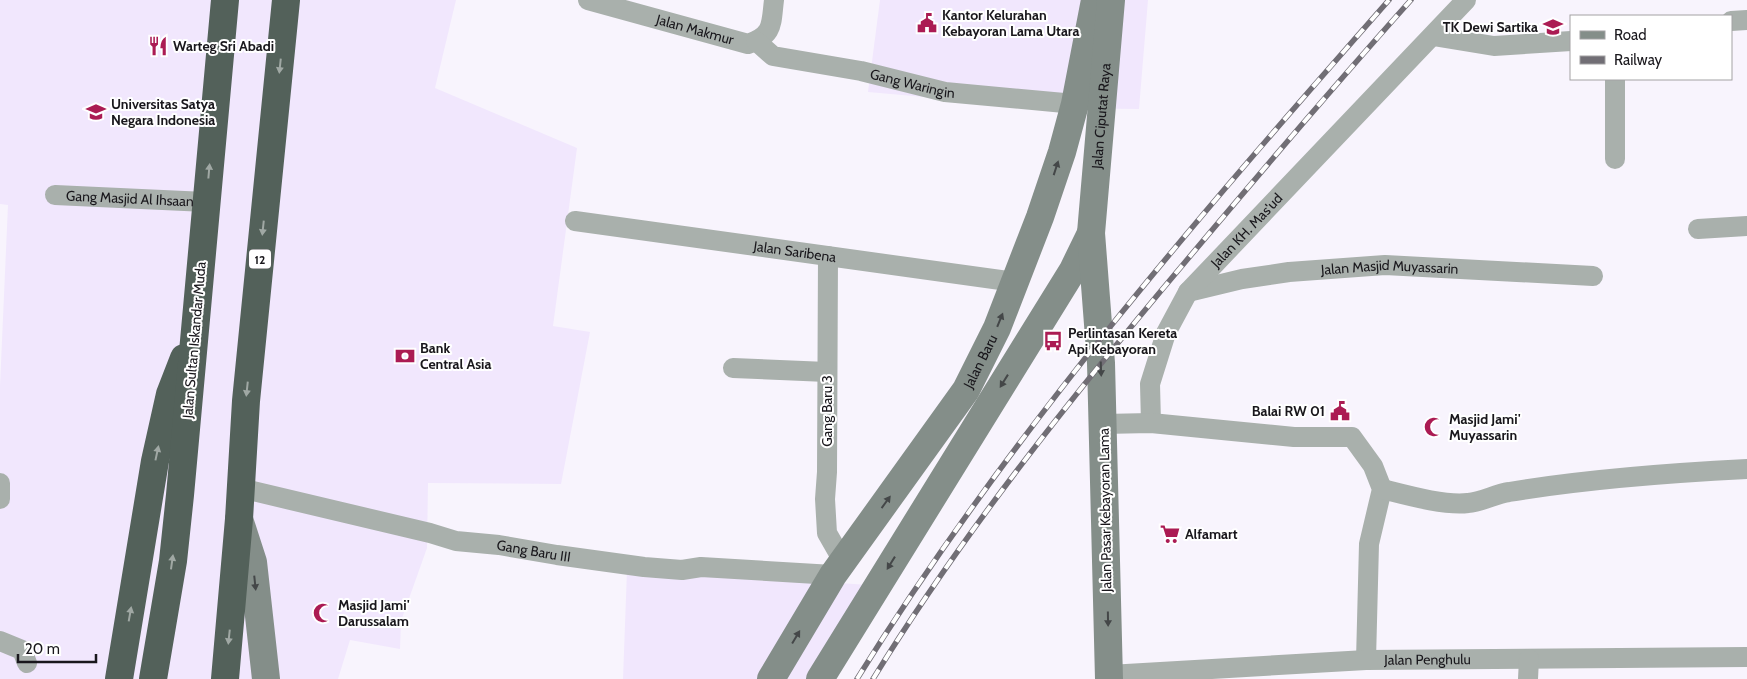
<svg xmlns="http://www.w3.org/2000/svg" width="1747" height="679" font-family="Cabin,sans-serif">
<style>
.built{fill:#f1e7fd}
.lines{fill:none;stroke-linecap:round;stroke-linejoin:round}
.street{stroke:#a9b0ac;stroke-width:20}
.secondary{stroke:#848e89;stroke-width:28}
.highway{stroke:#53615a;stroke-width:28}
.rail-casing{stroke:#716e75;stroke-width:5.5}
.rail{stroke:#fff;stroke-width:4;stroke-dasharray:11;stroke-linecap:butt}
.oneway{fill:#a0a8a4}
.oneway2{fill:#444748}
.labels{text-anchor:middle;dominant-baseline:central;stroke-width:4;stroke-linejoin:round;paint-order:stroke}
.shield{fill:#fff;stroke:#5e5d60;stroke-width:1}
.shield-label{font-size:12px;font-weight:bold;fill:#19171c}
.poi-label{font-size:14px;font-weight:bold;fill:#19171c;stroke:#fff;text-anchor:start}
.street-label{font-size:14px;fill:#19171c;stroke:#fff}
</style>
<rect width="100%" height="100%" fill="#f8f4fd"/>
<g class="built">
<path d="M0 0H456L435 88 577 148 553 326 590 332 561 484 428 483 427 548 401 621 400 649 350 640 338 679H0V386L8 205 0 204Z"/>
<path d="M880 0H1148L1139 109 1049 108 868 92Z"/>
<path d="M627 570 886 586 831 679H623Z"/>
</g>
<g class="lines">
<g class="street">
<path id="s1" d="M588 0 748 44C774 35 771 24 774 0"/>
<path d="M1731 21 1747 20"/>
<path d="M1433 36 1494 46 1571 41"/>
<path id="s2" d="M756 41 773 56 861 71 945 92 1075 104"/>
<path d="M1615 79V159"/>
<path id="s3" d="M55 195 206 202"/>
<path id="s4" d="M575 221 1015 282"/>
<path d="M1698 229 1747 226"/>
<path d="M828 256 827 472 825 499 827 533 843 561"/>
<path id="s5" d="M1188 292 1242 279 1289 272 1385 265 1593 276"/>
<path d="M733 368 827 372"/>
<path id="s6" d="M1151 423 1150 384 1166 333 1188 292 1466 0"/>
<path d="M1103 424 1151 423 1294 437H1352L1373 466 1382 489 1369 544 1366 660"/>
<path d="M0 483V499"/>
<path id="s7" d="M240 488 430 533 456 541 499 545 557 555 644 567 682 570 701 567 833 575"/>
<path d="M1382 489C1406 495 1445 506 1468 503 1482 502 1495 494 1509 492 1587 479 1668 473 1747 469"/>
<path d="M0 641 22 650 27 663"/>
<path id="s8" d="M1109 675 1366 660 1747 657"/>
<path d="M1528 679 1529 659"/>
</g>
<g class="secondary">
<path d="M239 519 253 562 266 679"/>
<path id="s9" d="M771 679 833 575 966 390 997 328 1040 217 1062 152 1075 104 1095 0"/>
<path d="M820 679 1073 270 1091 233"/>
<path id="s10" d="M1109 679 1101 363 1091 233 1111 0"/>
</g>
<g class="highway">
<path d="M119 679 155 461 170 394 184 358"/>
<path d="M153 679 173 561 180 495 225 0"/>
<path d="M225 679 239 519 246 401 286 0"/>
</g>
<defs>
<g id="rail">
<path d="M857 679C1009 434 1199 216 1389 0"/>
<path d="M873 679C964 531 1074 394 1186 261 1260 173 1334 86 1411 0"/>
</g>
</defs>
<use href="#rail" class="rail-casing"/>
<use href="#rail" class="rail"/>
</g>
<defs><path id="oneway-solid" d="M-6-.8H1V-3.2L6.5 0L1 3.2V.8H-6Z" transform="scale(1.25)"/></defs>
<g class="oneway">
<use href="#oneway-solid" transform="translate(280 66) rotate(96)"/>
<use href="#oneway-solid" transform="translate(209 171) rotate(-85)"/>
<use href="#oneway-solid" transform="translate(263 228) rotate(96)"/>
<use href="#oneway-solid" transform="translate(247 389) rotate(96)"/>
<use href="#oneway-solid" transform="translate(157 453) rotate(-78)"/>
<use href="#oneway-solid" transform="translate(172 562) rotate(-82)"/>
<use href="#oneway-solid" transform="translate(130 614) rotate(-80)"/>
<use href="#oneway-solid" transform="translate(229 637) rotate(96)"/>
</g>
<g class="oneway2">
<use href="#oneway-solid" transform="translate(1056 168) rotate(-72)"/>
<use href="#oneway-solid" transform="translate(1000 320) rotate(-68)"/>
<use href="#oneway-solid" transform="translate(1101 369) rotate(88)"/>
<use href="#oneway-solid" transform="translate(1004 381) rotate(122)"/>
<use href="#oneway-solid" transform="translate(886 502) rotate(-54)"/>
<use href="#oneway-solid" transform="translate(891 563) rotate(122)"/>
<use href="#oneway-solid" transform="translate(255 583) rotate(84)"/>
<use href="#oneway-solid" transform="translate(1108 619) rotate(89)"/>
<use href="#oneway-solid" transform="translate(796 637) rotate(-59)"/>
</g>
<defs>
<symbol id="civic-bare" viewBox="-9 -9 18 18"><path d="M-.6-6.5H3V-4.5H.6V-3L4-1V1h2V6H-6V1h2V-1L-.6-3ZM-1.2 2.5V6h2.4V2.5Z" fill="#ab1b53" stroke="#fff" stroke-width="2.5" paint-order="stroke"/></symbol>
<symbol id="school-bare" viewBox="-9 -9 18 18"><path d="M0-5L7-2L0 1L-7-2ZM-4 1L0 2.5L4 1V4Q0 6-4 4Z" fill="#ab1b53" stroke="#fff" stroke-width="2.5" paint-order="stroke"/></symbol>
<symbol id="restaurant-bare" viewBox="-9 -9 18 18"><path d="M-5-6h1v4h1v-4h1v4h1v-4h1v5L-1.5 .5V6h-2V.5L-5-1ZM5-6V6H3V1.5H1.5Q1.5-4 5-6Z" fill="#ab1b53" stroke="#fff" stroke-width="2.5" paint-order="stroke"/></symbol>
<symbol id="university-bare" viewBox="-9 -9 18 18"><path d="M0-5L7-2L0 1L-7-2ZM-4 1L0 2.5L4 1V4Q0 6-4 4Z" fill="#ab1b53" stroke="#fff" stroke-width="2.5" paint-order="stroke"/></symbol>
<symbol id="bus-bare" viewBox="-9 -9 18 18"><path d="M-5-6H5V4H4V6H2V4H-2V6H-4V4H-5ZM-3.5-4V0h7V-4ZM-3.5 1.2v1.5H-2V1.2ZM2 1.2v1.5H3.5V1.2Z" fill="#ab1b53" stroke="#fff" stroke-width="2.5" paint-order="stroke"/></symbol>
<symbol id="bank-bare" viewBox="-9 -9 18 18"><path d="M-6-4H6V4H-6ZM0-2.3a2.3 2.3 0 1 0 0 4.6a2.3 2.3 0 1 0 0-4.6Z" fill="#ab1b53" stroke="#fff" stroke-width="2.5" paint-order="stroke"/></symbol>
<symbol id="mosque-bare" viewBox="-9 -9 18 18"><path d="M3.5-4.9A6 6 0 1 0 3.5 4.9A5 5 0 1 1 3.5-4.9Z" fill="#ab1b53" stroke="#fff" stroke-width="2.5" paint-order="stroke"/></symbol>
<symbol id="supermarket-bare" viewBox="-9 -9 18 18"><path d="M-6-5.5h2.5l.6 2H6L4.5 2H-2.5L-4.4-4H-6ZM-1.5 3.2a1.3 1.3 0 1 0 .1 0ZM3 3.2a1.3 1.3 0 1 0 .1 0Z" fill="#ab1b53" stroke="#fff" stroke-width="2.5" paint-order="stroke"/></symbol>
</defs>
<g fill-rule="evenodd">
<use href="#civic-bare" x="913" y="9" width="28" height="28"/>
<use href="#school-bare" x="1539" y="13" width="28" height="28"/>
<use href="#restaurant-bare" x="144" y="32" width="28" height="28"/>
<use href="#university-bare" x="82" y="98" width="28" height="28"/>
<use href="#bus-bare" x="1039" y="327" width="28" height="28"/>
<use href="#bank-bare" x="391" y="342" width="28" height="28"/>
<use href="#civic-bare" x="1326" y="397" width="28" height="28"/>
<use href="#mosque-bare" x="1420" y="413" width="28" height="28"/>
<use href="#supermarket-bare" x="1156" y="520" width="28" height="28"/>
<use href="#mosque-bare" x="309" y="599" width="28" height="28"/>
</g>
<g class="labels">
<rect class="shield" x="249" y="249.5" width="22" height="19" rx="4"/>
<g class="shield-label">
<text x="260" y="259">12</text>
</g>
<g class="poi-label">
<text x="942" y="15">Kantor Kelurahan<tspan x="942" dy="16">Kebayoran Lama Utara</tspan></text>
<text x="1538" y="27" text-anchor="end">TK Dewi Sartika</text>
<text x="173" y="46">Warteg Sri Abadi</text>
<text x="111" y="104">Universitas Satya<tspan x="111" dy="16">Negara Indonesia</tspan></text>
<text x="1068" y="333">Perlintasan Kereta<tspan x="1068" dy="16">Api Kebayoran</tspan></text>
<text x="420" y="348">Bank<tspan x="420" dy="16">Central Asia</tspan></text>
<text x="1325" y="411" text-anchor="end">Balai RW 01</text>
<text x="1449" y="419">Masjid Jami'<tspan x="1449" dy="16">Muyassarin</tspan></text>
<text x="1185" y="534">Alfamart</text>
<text x="338" y="605">Masjid Jami'<tspan x="338" dy="16">Darussalam</tspan></text>
</g>
<g class="street-label">
<text stroke="none"><textPath href="#s1" startOffset="111">Jalan Makmur</textPath></text>
<text stroke="none"><textPath href="#s2" startOffset="165">Gang Waringin</textPath></text>
<text stroke="none"><textPath href="#s10" startOffset="564">Jalan Ciputat Raya</textPath></text>
<text stroke="none"><textPath href="#s3" startOffset="75">Gang Masjid Al Ihsaan</textPath></text>
<text stroke="none"><textPath href="#s6" startOffset="224">Jalan KH. Mas'ud</textPath></text>
<text stroke="none"><textPath href="#s4" startOffset="222">Jalan Saribena</textPath></text>
<text stroke="none"><textPath href="#s5" startOffset="204">Jalan Masjid Muyassarin</textPath></text>
<text transform="translate(194 340) rotate(-85)">Jalan Sultan Iskandar Muda</text>
<text stroke="none"><textPath href="#s9" startOffset="381">Jalan Baru</textPath></text>
<text transform="translate(827 411) rotate(-90)">Gang Baru 3</text>
<text transform="translate(1105 510) rotate(-91)">Jalan Pasar Kebayoran Lama</text>
<text stroke="none"><textPath href="#s7" startOffset="301">Gang Baru III</textPath></text>
<text stroke="none"><textPath href="#s8" startOffset="319">Jalan Penghulu</textPath></text>
</g>
</g>
<rect x="1570" y="15" width="162" height="65" fill="#ffffff" stroke="#a3a2a4"/>
<rect x="1580" y="31" width="25" height="8" fill="#848e89" stroke="#a3a2a4"/>
<text x="1614" y="40" font-size="15" fill="#19171c">Road</text>
<rect x="1580" y="56" width="25" height="8" fill="#716e75" stroke="#a3a2a4"/>
<text x="1614" y="65" font-size="15" fill="#19171c">Railway</text>
<path d="M18 654v8h78v-8" fill="none" stroke="#19171c" stroke-width="2.5"/>
<text x="25" y="654" font-size="15" fill="#19171c" stroke="#ffffff" stroke-width="4" paint-order="stroke">20 m</text>
</svg>
